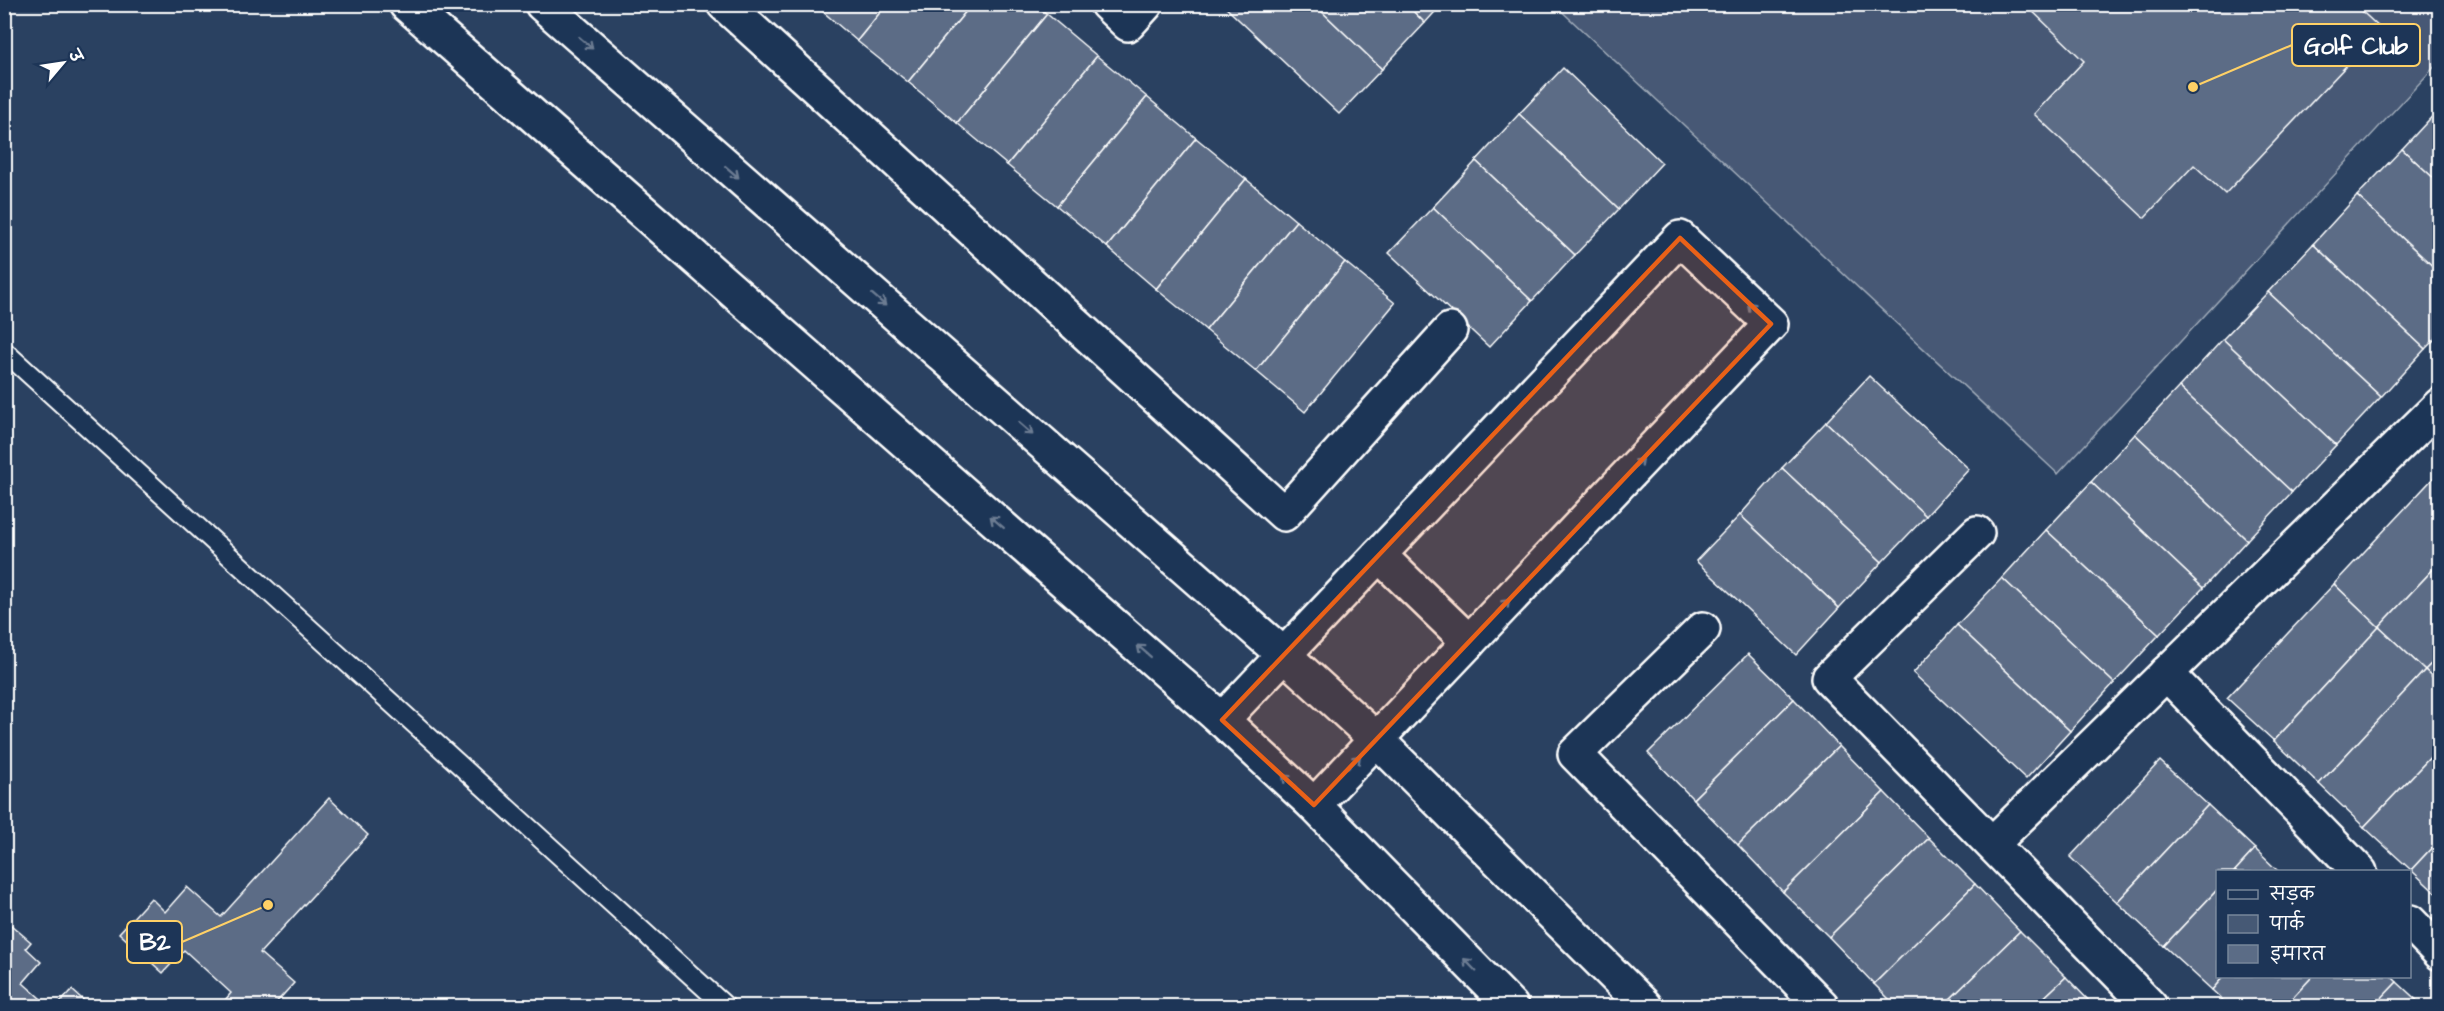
<svg xmlns="http://www.w3.org/2000/svg" width="2444" height="1011" font-family="'Architects Daughter','Playpen Sans Deva',sans-serif">
<style>
.green{fill:#465975;stroke:#a2acba;stroke-width:1.5}
.building{fill:#5b6c86;stroke:#fff;stroke-width:1.5}
.lines{fill:none;stroke-linecap:round;stroke-linejoin:round}
.service-casing{stroke:#fff;stroke-width:22}
.minor-casing{stroke:#fff;stroke-width:38}
.service{stroke:#1d3557;stroke-width:18}
.minor{stroke:#1d3557;stroke-width:33}
.oneway{stroke:#6c7c92}
.marked{fill:#e96118;fill-opacity:0.2;stroke:#e96118;stroke-width:4.5;stroke-linejoin:round}
.leader{fill:none;stroke:#ffd166;stroke-width:2}
.callout-dot{fill:#ffd166;stroke:#1d3557;stroke-width:2}
.callout{fill:#1d3557;stroke:#ffd166;stroke-width:2}
.callout-label{font-size:24px;text-anchor:middle;font-weight:bold;fill:#fff}
</style>
<rect width="100%" height="100%" fill="#2a4161"/>
<filter id="ink" filterUnits="userSpaceOnUse"><feTurbulence type="fractalNoise" baseFrequency=".0167" numOctaves="2"/><feDisplacementMap in="SourceGraphic" scale="12" xChannelSelector="R" yChannelSelector="G"/><feConvolveMatrix kernelMatrix="1 2 1 2 8 2 1 2 1" color-interpolation-filters="sRGB"/></filter>
<g filter="url(#ink)">
<path class="green" d="M1555 5H2439V62L2058 474Z"/>
<g class="building">
<path d="M814 4H887L857 41Z"/>
<path d="M887 4H972L908 82 857 41Z"/>
<path d="M972 4H1035L1047 14 957 123 908 82Z"/>
<path d="M1222 4H1314L1382 69 1339 114Z"/>
<path d="M1314 4H1406L1425 23 1382 69Z"/>
<path d="M1406 4H1442L1425 23Z"/>
<path d="M2025 4H2354L2381 29 2225 194 2194 165 2144 218 2034 114 2084 61Z"/>
<path d="M1047 14 1097 56 1007 165 957 123Z"/>
<path d="M1097 56 1147 97 1057 206 1007 165Z"/>
<path d="M1563 68 1662 163 1619 209 1519 114Z"/>
<path d="M1147 97 1196 138 1107 247 1057 206Z"/>
<path d="M2440 108V184L2402 149Z"/>
<path d="M1519 114 1619 209 1575 255 1476 161Z"/>
<path d="M1196 138 1246 179 1156 289 1107 247Z"/>
<path d="M2402 149 2440 184V273L2357 196Z"/>
<path d="M1476 161 1575 255 1532 301 1433 207Z"/>
<path d="M1246 179 1296 221 1206 330 1156 289Z"/>
<path d="M2357 196 2440 273V334L2425 349 2313 244Z"/>
<path d="M1433 207 1532 301 1489 347 1389 253Z"/>
<path d="M1296 221 1345 262 1256 371 1206 330Z"/>
<path d="M2313 244 2425 349 2381 397 2268 292Z"/>
<path d="M1345 262 1395 303 1305 412 1256 371Z"/>
<path d="M2268 292 2381 397 2336 445 2223 339Z"/>
<path d="M2223 339 2336 445 2292 492 2179 387Z"/>
<path d="M1869 376 1969 469 1926 516 1826 422Z"/>
<path d="M2179 387 2292 492 2247 540 2135 434Z"/>
<path d="M1826 422 1926 516 1882 562 1782 468Z"/>
<path d="M2135 434 2247 540 2203 588 2091 482Z"/>
<path d="M1782 468 1882 562 1839 608 1740 515Z"/>
<path d="M2440 471V562L2379 627 2334 584Z"/>
<path d="M2091 482 2203 588 2159 635 2046 530Z"/>
<path d="M1740 515 1839 608 1796 655 1696 561Z"/>
<path d="M2046 530 2159 635 2114 683 2002 578Z"/>
<path d="M2440 562V655L2425 670 2379 627Z"/>
<path d="M2002 578 2114 683 2070 731 1957 625Z"/>
<path d="M2334 584 2379 627 2274 741 2227 698Z"/>
<path d="M1957 625 2070 731 2026 779 1913 673Z"/>
<path d="M2379 627 2425 670 2319 784 2274 741Z"/>
<path d="M1748 654 1794 699 1693 799 1648 753Z"/>
<path d="M2440 655V684L2425 670Z"/>
<path d="M2425 670 2440 684V747L2364 827 2319 784Z"/>
<path d="M1794 699 1839 746 1738 845 1693 799Z"/>
<path d="M1839 746 1884 792 1783 892 1738 845Z"/>
<path d="M2440 747V839L2411 870 2364 827Z"/>
<path d="M2160 761 2208 805 2117 902 2070 857Z"/>
<path d="M1884 792 1929 838 1829 937 1783 892Z"/>
<path d="M329 798 368 835 260 953 294 983 273 1006H220L231 993 184 950 163 973 119 933 151 898 165 912 187 887 221 917Z"/>
<path d="M2208 805 2255 849 2234 872H2218V889L2164 946 2117 902Z"/>
<path d="M1929 838 1975 884 1874 984 1829 937Z"/>
<path d="M2440 839V897L2411 870Z"/>
<path d="M2255 849 2279 872H2234Z"/>
<path d="M1975 884 2020 931 1943 1006H1896L1874 984Z"/>
<path d="M2218 889V976H2224L2212 990 2164 946Z"/>
<path d="M4 919 31 942 26 948 41 962 23 983 49 1006H4Z"/>
<path d="M2020 931 2066 977 2035 1006H1943Z"/>
<path d="M2224 976H2313L2285 1006H2229L2212 990Z"/>
<path d="M2313 976H2391L2397 982 2374 1006H2285Z"/>
<path d="M2066 977 2094 1006H2035Z"/>
<path d="M2397 982 2423 1006H2374Z"/>
<path d="M72 990 90 1006 95 1001 101 1006H57Z"/>
</g>
<g class="lines">
<defs>
<path id="service" d="M4 351 725 1006"/>
<g id="minor">
<path d="M406 4 1222 720 1314 805 1511 1006"/>
<path d="M542 4 1284 655 1376 739 1645 1006"/>
<path d="M724 4 1284 514 1450 330"/>
<path d="M1107 4 1128 24 1146 4"/>
<path d="M1977 533 1829 678 2150 1006"/>
<path d="M1379 555 1469 642"/>
<path d="M1703 629 1575 754 1822 1006"/>
<path d="M2166 673 2360 872"/>
<path d="M1222 720 1680 238 1771 324 1314 805"/>
<path d="M1992 844 2440 405"/>
<path d="M2410 922 2440 953"/>
</g>
</defs>
<use href="#service" class="service-casing"/>
<use href="#minor" class="minor-casing"/>
<use href="#service" class="service"/>
<use href="#minor" class="minor"/>
</g>
<defs><path id="oneway-shaft" d="M-6 0H5M1.5-3L5.5 0L1.5 3" fill="none" stroke-width="1.6" stroke-linecap="round" stroke-linejoin="round" transform="scale(1.5)"/></defs>
<g class="oneway">
<use href="#oneway-shaft" transform="translate(586 43) rotate(41)"/>
<use href="#oneway-shaft" transform="translate(732 172) rotate(41)"/>
<use href="#oneway-shaft" transform="translate(879 300) rotate(41)"/>
<use href="#oneway-shaft" transform="translate(1754 309) rotate(-136)"/>
<use href="#oneway-shaft" transform="translate(1026 429) rotate(41)"/>
<use href="#oneway-shaft" transform="translate(1637 465) rotate(-46)"/>
<use href="#oneway-shaft" transform="translate(997 522) rotate(-139)"/>
<use href="#oneway-shaft" transform="translate(1503 606) rotate(-46)"/>
<use href="#oneway-shaft" transform="translate(1144 651) rotate(-139)"/>
<use href="#oneway-shaft" transform="translate(1354 762) rotate(-46)"/>
<use href="#oneway-shaft" transform="translate(1289 781) rotate(-137)"/>
<use href="#oneway-shaft" transform="translate(1470 965) rotate(-134)"/>
</g>
</g>
<path class="marked" d="M1680 238 1771 324 1314 805 1222 720Z"/>
<path class="leader" d="M2193 87L2292 45M268 905L182 942"/>
<g class="callout-dot">
<circle cx="2193" cy="87" r="6"/>
<circle cx="268" cy="905" r="6"/>
</g>
<g class="callout">
<rect x="2292" y="24" width="128" height="42" rx="6"/>
<rect x="127" y="921" width="55" height="42" rx="6"/>
</g>
<g class="callout-label">
<text x="2356" y="54">Golf Club</text>
<text x="155" y="950">B2</text>
</g>
<rect width="2444" height="1011" fill="none" stroke="#1d3557" stroke-width="24"/>
<rect x="12" y="12" width="2420" height="987" fill="none" stroke="#fff" stroke-width="2" filter="url(#ink)"/>
<rect x="2216" y="870" width="195" height="108" fill="#1d3557" stroke="#77869a" stroke-width="1.5"/>
<rect x="2228" y="890" width="30" height="9" fill="#1d3557" stroke="#77869a" stroke-width="1.5"/>
<text x="2270" y="900" font-size="18" fill="#ffffff">सड़क</text>
<rect x="2228" y="915" width="30" height="18" fill="#465975" stroke="#77869a" stroke-width="1.5"/>
<text x="2270" y="930" font-size="18" fill="#ffffff">पार्क</text>
<rect x="2228" y="945" width="30" height="18" fill="#5b6c86" stroke="#77869a" stroke-width="1.5"/>
<text x="2270" y="960" font-size="18" fill="#ffffff">इमारत</text>
<g transform="translate(63 63) rotate(61)" stroke="#1d3557" stroke-width="4.5" paint-order="stroke">
<path d="M0-4.5L10 22L0 15L-10 22Z" fill="#ffffff"/>
<text y="-9" font-size="16" font-weight="bold" text-anchor="middle" fill="#ffffff">उ</text>
</g>
</svg>
